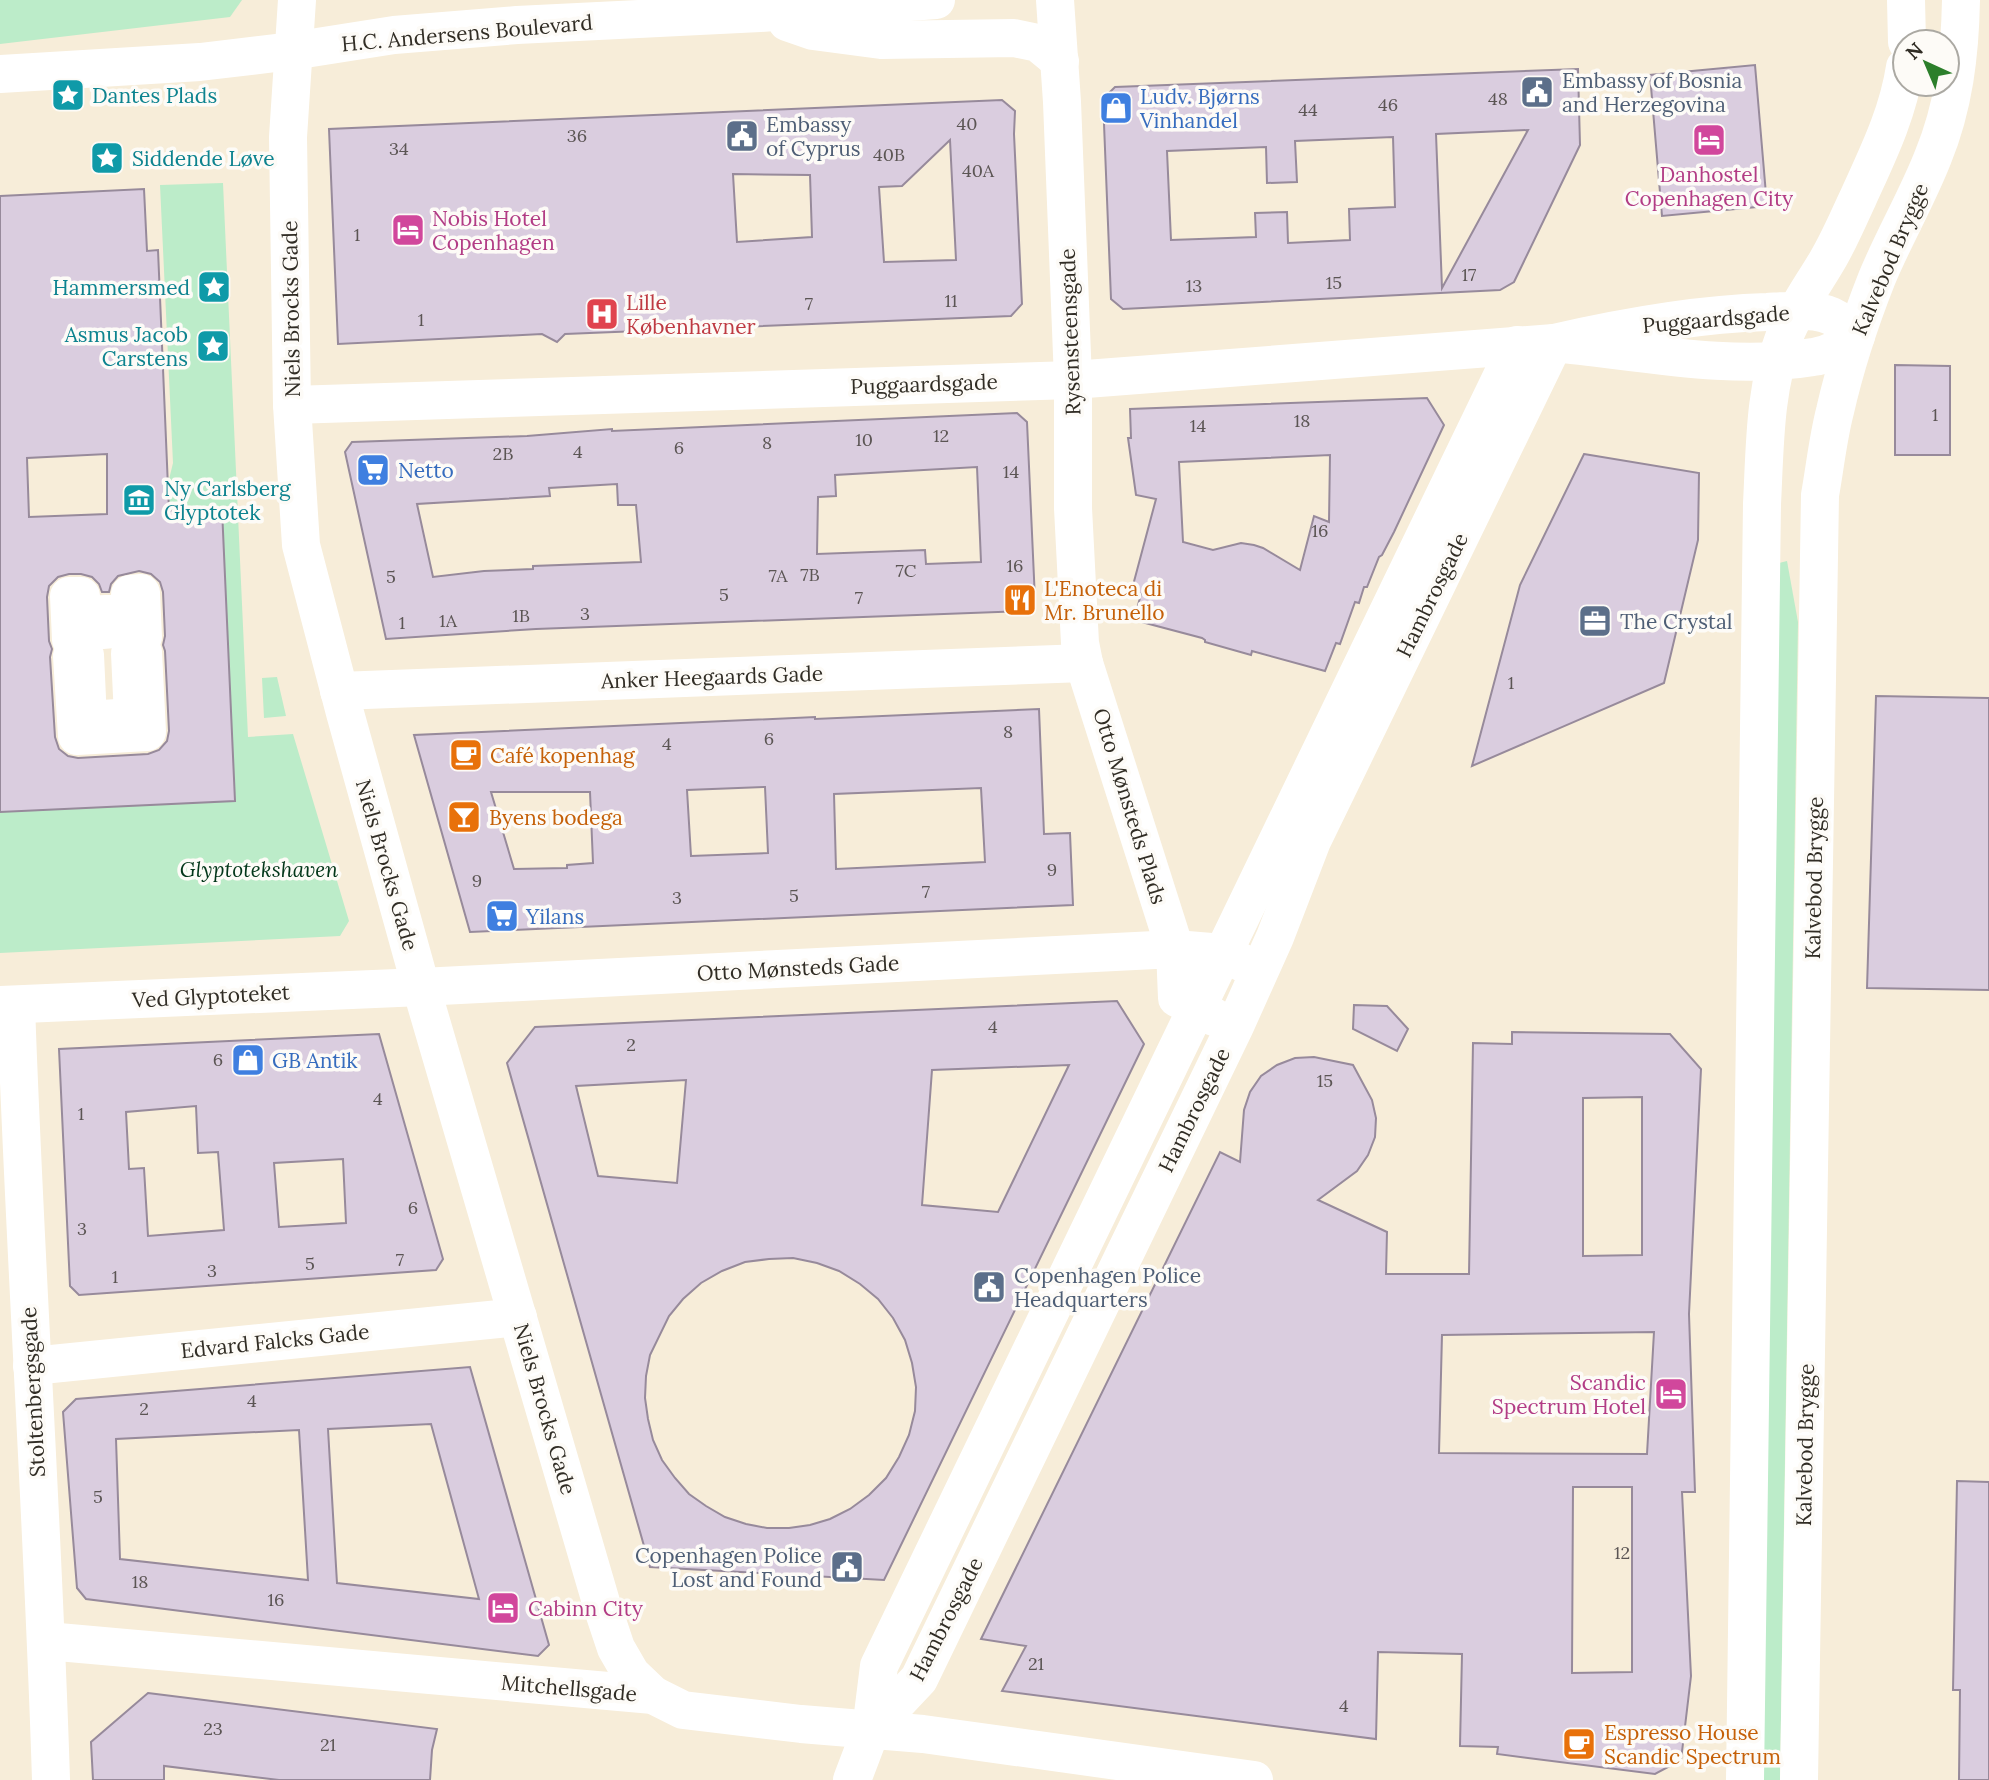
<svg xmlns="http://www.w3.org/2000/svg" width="1989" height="1780" font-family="Lora,serif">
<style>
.green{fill:#bcecc9}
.building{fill:#dacddf;stroke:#978a9b;stroke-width:2;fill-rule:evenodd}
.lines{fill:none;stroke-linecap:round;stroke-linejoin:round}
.minor{stroke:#fff;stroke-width:38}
.major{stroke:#fff;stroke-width:38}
.labels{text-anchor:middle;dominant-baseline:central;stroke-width:7;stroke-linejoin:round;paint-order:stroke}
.number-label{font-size:18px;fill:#5b5554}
.street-label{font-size:21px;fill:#312d25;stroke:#fdfbf7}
.service-label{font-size:21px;fill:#4e5e75;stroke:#fdfbf7;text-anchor:start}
.culture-label{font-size:21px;fill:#0d838f;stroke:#fdfbf7;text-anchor:start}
.shop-label{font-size:21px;fill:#366cbe;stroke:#fdfbf7;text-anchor:start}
.hotel-label{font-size:21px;fill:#b23c85;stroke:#fdfbf7;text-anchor:start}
.health-label{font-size:21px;fill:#be3a42;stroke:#fdfbf7;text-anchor:start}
.food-label{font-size:21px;fill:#c56008;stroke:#fdfbf7;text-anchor:start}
.park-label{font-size:21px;font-style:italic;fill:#023619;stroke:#fdfbf7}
</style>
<rect width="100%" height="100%" fill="#f7edd9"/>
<g class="green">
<path d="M0 0H242L230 17 0 44Z"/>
<path d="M223 183 248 737 293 734 349 921 340 936 0 953V812L235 801 222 509 161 512 173 463 160 185Z"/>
<path d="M1787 561 1798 622 1780 1780H1761L1779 563Z"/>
<path d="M277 677 286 716 264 718 262 678Z"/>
</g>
<g class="building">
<path d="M1755 65 1767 206 1662 216 1650 75Z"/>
<path d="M1578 69 1580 145 1514 282 1500 290 1123 309 1111 299 1103 99 1115 87ZM1528 130 1442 288 1436 134ZM1393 137 1395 207 1349 209 1350 240 1288 243 1287 212 1255 213 1256 237 1171 240 1167 151 1266 147 1267 183 1297 182 1295 141Z"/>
<path d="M1002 100 1015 111 1014 134 1022 304 1011 316 565 334 557 342 542 334 338 344 329 129ZM950 140 956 260 884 262 879 187 902 186ZM733 174 810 175 812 237 737 242Z"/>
<path d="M144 189 147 251 158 250 169 511 222 509 235 801 0 812V196ZM107 454V514L29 517 27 458ZM139 571 151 574 160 582 163 592 165 636 163 645 165 651 169 731 167 741 159 750 148 754 78 758 68 756 59 749 55 737 50 657 52 649 49 641 47 597 49 586 58 577 69 574H81L92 577 99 584 102 592H109L111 584 118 576Z"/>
<path d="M1895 365 1950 366V455H1895Z"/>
<path d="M1427 398 1444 425 1394 532 1382 555 1379 557 1367 587H1364L1359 603 1355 602 1340 644 1336 643 1325 671 1252 651 1251 655 1205 642V640L1202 638 1134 620 1141 594 1132 589 1156 499 1136 495 1128 438H1131L1130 409ZM1330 455 1329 522 1314 516 1300 570 1263 548 1254 545 1241 543 1213 550 1183 542 1179 462Z"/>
<path d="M1017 413 1027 422 1035 600 1024 611 536 629 386 639 345 452 352 442 527 436 612 429V431ZM977 467 981 562 926 564 925 550 817 554 818 497 836 496 835 475ZM617 484 618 505H636L641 562 533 566V569L484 571 433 577 417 504 550 496 549 488Z"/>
<path d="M1584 454 1699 473 1698 540 1664 683 1472 766 1520 585Z"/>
<path d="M1876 696 1989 698V990L1867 988Z"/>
<path d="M1039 709 1044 834 1070 833 1073 905 470 932 414 735 815 717V719ZM765 787 768 853 691 856 687 790ZM981 788 985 862 836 869 834 794ZM491 792H590L593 863 567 865V868L514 869Z"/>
<path d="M1117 1001 1144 1044 884 1580 650 1567 507 1063 535 1027ZM1069 1065 998 1212 922 1205 932 1070ZM686 1080 677 1183 598 1176 576 1086ZM793 1258 817 1263 839 1271 860 1284 878 1299 893 1318 905 1340 912 1363 916 1387 915 1411 909 1435 899 1457 886 1478 869 1495 850 1509 830 1519 810 1525 789 1528H767L746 1524 725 1517 706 1506 689 1494 675 1478 662 1460 653 1440 648 1419 645 1398 646 1376 650 1355 669 1316 683 1299 701 1283 722 1271 745 1262 769 1259Z"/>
<path d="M1354 1005 1387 1006 1408 1029 1397 1051 1353 1029Z"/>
<path d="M1512 1032 1670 1034 1701 1069 1689 1314 1695 1492H1682L1691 1676 1681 1760 1655 1774 1497 1754 1498 1747 1460 1746 1462 1654 1378 1652 1376 1739 1002 1691 1026 1646 981 1639 1220 1152 1240 1162 1244 1110 1250 1092 1261 1076 1277 1065 1295 1058 1314 1057 1353 1065 1372 1100 1376 1118 1375 1137 1368 1155 1357 1171 1318 1200 1387 1232 1386 1274H1469L1473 1043 1512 1044ZM1642 1097V1255L1583 1256V1098ZM1654 1332 1647 1454 1439 1453 1442 1335ZM1573 1487H1632V1672L1572 1673Z"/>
<path d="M379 1034 443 1259 436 1270 79 1295 70 1286 59 1049ZM196 1106 198 1153 218 1152 224 1230 148 1236 144 1168 129 1169 126 1112ZM343 1159 346 1223 279 1227 274 1163Z"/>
<path d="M470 1367 549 1645 538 1656 86 1599 77 1588 63 1412 76 1399ZM431 1424 479 1599 337 1583 328 1429ZM299 1430 308 1580 120 1559 116 1439Z"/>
<path d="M1957 1481 1989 1482V1780H1959L1960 1690H1953Z"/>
<path d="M148 1693 437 1729 432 1750 430 1780H279L164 1766V1780H93L91 1742Z"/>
</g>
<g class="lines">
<g class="minor">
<path d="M297 0 288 137 292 405 301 545 345 713 421 987 603 1609 616 1648 631 1674 653 1695"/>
<path d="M1055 0 1062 102 1073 380V508L1080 643 1084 663 1175 949 1177 998 1214 1017"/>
<path d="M787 22 813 31 881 40 1014 38 1038 43 1060 61"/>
<path d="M0 74 200 62 292 51 394 35 517 25 760 13 936 0"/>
<path d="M292 405 1073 380 1554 343C1624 327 1696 314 1767 312 1786 311 1814 308 1831 316 1842 321 1849 328 1856 336 1843 346 1830 355 1813 357 1731 371 1637 351 1554 343"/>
<path d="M141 593 143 637 129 638 128 622 112 623 113 629 102 630V622L83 623 84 640H71L69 596H81L82 615 131 613 130 594Z"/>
<path d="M143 652 147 732 77 736 72 656 85 655 88 720 133 717 130 653Z"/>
<path d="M339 691 1084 663"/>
<path d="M0 1005 421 987 1175 949 1223 953 1243 963"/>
<path d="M16 1005C25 1263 43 1521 51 1780"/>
<path d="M32 1366 518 1317"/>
<path d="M47 1641 653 1695 683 1710 801 1724 923 1734 1254 1780"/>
<path d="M871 1730 919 1679 1235 1026 1275 937 1312 841 1554 343"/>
<path d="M852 1780 871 1730 879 1666 1517 345"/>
</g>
<g class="major">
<path d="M1906 0 1907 42"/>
<path d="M1745 1780 1762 504C1765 447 1764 389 1785 335 1795 309 1813 285 1827 261 1839 241 1848 219 1858 198 1877 156 1898 114 1905 67"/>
<path d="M1799 1780 1820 495C1825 467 1828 438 1835 411 1845 367 1860 321 1877 278 1894 237 1917 198 1933 157 1954 106 1960 54 1961 0"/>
</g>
</g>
<defs>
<symbol id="civic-square" viewBox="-11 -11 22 22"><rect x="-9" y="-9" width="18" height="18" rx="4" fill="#5c6f8a" stroke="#fdfbf7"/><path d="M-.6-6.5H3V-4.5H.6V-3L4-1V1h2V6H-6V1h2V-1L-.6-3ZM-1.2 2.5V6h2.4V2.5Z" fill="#fff"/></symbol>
<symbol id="sight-square" viewBox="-11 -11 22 22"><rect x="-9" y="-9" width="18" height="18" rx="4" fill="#0f9aa8" stroke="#fdfbf7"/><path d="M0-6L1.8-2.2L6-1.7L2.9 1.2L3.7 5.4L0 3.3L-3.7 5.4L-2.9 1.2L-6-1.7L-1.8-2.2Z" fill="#fff"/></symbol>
<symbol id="shop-square" viewBox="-11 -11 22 22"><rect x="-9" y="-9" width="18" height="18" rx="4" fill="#3f7fe0" stroke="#fdfbf7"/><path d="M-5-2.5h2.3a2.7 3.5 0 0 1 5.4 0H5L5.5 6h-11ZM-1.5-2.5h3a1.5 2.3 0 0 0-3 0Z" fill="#fff"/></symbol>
<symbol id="hotel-square" viewBox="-11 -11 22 22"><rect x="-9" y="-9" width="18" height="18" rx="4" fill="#d1479c" stroke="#fdfbf7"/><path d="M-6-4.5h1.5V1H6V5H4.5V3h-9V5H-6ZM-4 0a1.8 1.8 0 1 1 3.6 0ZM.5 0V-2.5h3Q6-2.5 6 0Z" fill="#fff"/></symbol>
<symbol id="hospital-square" viewBox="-11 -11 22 22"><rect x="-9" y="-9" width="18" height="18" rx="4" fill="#e0444e" stroke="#fdfbf7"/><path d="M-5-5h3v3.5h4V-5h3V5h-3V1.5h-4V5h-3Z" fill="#fff"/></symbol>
<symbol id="supermarket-square" viewBox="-11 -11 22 22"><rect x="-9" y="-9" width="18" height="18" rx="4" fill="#3f7fe0" stroke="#fdfbf7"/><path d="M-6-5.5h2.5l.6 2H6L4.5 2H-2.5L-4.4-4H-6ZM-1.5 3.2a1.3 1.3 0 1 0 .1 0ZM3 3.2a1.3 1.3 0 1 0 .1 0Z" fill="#fff"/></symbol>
<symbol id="museum-square" viewBox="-11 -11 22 22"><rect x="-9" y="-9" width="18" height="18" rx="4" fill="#0f9aa8" stroke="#fdfbf7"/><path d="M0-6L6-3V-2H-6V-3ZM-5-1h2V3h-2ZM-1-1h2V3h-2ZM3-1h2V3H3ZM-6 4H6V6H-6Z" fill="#fff"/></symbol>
<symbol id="restaurant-square" viewBox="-11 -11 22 22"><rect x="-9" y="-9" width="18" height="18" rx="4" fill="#e8710a" stroke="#fdfbf7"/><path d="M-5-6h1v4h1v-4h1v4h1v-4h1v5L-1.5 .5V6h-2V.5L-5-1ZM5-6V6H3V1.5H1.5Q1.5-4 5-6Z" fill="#fff"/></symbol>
<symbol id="office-square" viewBox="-11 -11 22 22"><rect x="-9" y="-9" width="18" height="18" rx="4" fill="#5c6f8a" stroke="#fdfbf7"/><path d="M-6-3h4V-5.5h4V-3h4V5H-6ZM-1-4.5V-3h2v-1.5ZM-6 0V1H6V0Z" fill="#fff"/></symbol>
<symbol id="cafe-square" viewBox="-11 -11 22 22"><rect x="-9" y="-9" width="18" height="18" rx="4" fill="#e8710a" stroke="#fdfbf7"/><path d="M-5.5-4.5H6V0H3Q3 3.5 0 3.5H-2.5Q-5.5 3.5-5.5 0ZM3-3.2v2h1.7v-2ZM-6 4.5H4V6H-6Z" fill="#fff"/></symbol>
<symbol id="bar-square" viewBox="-11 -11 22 22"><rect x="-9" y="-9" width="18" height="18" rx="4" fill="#e8710a" stroke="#fdfbf7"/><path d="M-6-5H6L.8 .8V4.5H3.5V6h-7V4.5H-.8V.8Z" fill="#fff"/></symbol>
</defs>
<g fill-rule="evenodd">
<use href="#civic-square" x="1518" y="73" width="38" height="38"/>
<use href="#sight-square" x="49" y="76" width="38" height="38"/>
<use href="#shop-square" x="1097" y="89" width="38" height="38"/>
<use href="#civic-square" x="723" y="117" width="38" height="38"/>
<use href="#hotel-square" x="1690" y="121" width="38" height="38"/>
<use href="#sight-square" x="88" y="139" width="38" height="38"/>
<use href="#hotel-square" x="389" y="211" width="38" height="38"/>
<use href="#sight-square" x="195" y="268" width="38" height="38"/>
<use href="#hospital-square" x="583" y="295" width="38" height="38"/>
<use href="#sight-square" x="194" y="327" width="38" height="38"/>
<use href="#supermarket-square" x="354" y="451" width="38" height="38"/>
<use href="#museum-square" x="120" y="481" width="38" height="38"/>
<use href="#restaurant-square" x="1001" y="581" width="38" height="38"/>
<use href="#office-square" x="1576" y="602" width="38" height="38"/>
<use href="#cafe-square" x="447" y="736" width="38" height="38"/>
<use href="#bar-square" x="445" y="798" width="38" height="38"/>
<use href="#supermarket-square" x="483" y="897" width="38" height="38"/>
<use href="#shop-square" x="229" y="1041" width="38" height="38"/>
<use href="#civic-square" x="970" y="1268" width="38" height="38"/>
<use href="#hotel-square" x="1652" y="1375" width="38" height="38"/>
<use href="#civic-square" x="828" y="1548" width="38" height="38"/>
<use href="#hotel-square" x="484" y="1589" width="38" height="38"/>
<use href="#cafe-square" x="1560" y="1725" width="38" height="38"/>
</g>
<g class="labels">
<g class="number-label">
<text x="1498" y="98">48</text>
<text x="1388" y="104">46</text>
<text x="1308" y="109">44</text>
<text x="967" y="123">40</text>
<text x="577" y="135">36</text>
<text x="399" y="148">34</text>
<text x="889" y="154">40B</text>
<text x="978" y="170">40A</text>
<text x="357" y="234">1</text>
<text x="1469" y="274">17</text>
<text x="1334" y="282">15</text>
<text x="1194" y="285">13</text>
<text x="951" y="300">11</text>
<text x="809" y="303">7</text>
<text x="421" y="319">1</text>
<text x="1935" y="414">1</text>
<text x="1302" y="420">18</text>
<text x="1198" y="425">14</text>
<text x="941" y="435">12</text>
<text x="864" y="439">10</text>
<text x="767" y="442">8</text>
<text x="679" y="447">6</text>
<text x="578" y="451">4</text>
<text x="503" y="453">2B</text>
<text x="1011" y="471">14</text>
<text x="1320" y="530">16</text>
<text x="1015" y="565">16</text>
<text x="906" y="570">7C</text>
<text x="810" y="574">7B</text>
<text x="778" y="575">7A</text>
<text x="391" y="576">5</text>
<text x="724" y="594">5</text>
<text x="859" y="597">7</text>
<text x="585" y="613">3</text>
<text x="521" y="615">1B</text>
<text x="448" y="620">1A</text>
<text x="402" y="622">1</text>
<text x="1511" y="682">1</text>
<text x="1008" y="731">8</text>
<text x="769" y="738">6</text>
<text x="667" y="743">4</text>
<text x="1052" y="869">9</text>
<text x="477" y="880">9</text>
<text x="926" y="891">7</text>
<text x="794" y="895">5</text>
<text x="677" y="897">3</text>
<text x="993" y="1026">4</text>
<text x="631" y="1044">2</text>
<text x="218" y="1059">6</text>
<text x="1325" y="1080">15</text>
<text x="378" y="1098">4</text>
<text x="81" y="1113">1</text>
<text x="413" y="1207">6</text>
<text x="82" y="1228">3</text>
<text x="400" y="1259">7</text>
<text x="310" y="1263">5</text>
<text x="212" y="1270">3</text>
<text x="115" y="1276">1</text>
<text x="252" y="1400">4</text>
<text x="144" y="1408">2</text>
<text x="98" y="1496">5</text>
<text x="1622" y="1552">12</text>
<text x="140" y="1581">18</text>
<text x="276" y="1599">16</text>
<text x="1036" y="1663">21</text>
<text x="1344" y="1705">4</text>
<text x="213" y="1728">23</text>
<text x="328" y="1744">21</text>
</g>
<g class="street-label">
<text transform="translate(467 33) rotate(-5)">H.C. Andersens Boulevard</text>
<text transform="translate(1890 259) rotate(-67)">Kalvebod Brygge</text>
<text transform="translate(291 309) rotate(-91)">Niels Brocks Gade</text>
<text transform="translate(1716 319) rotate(-5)">Puggaardsgade</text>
<text transform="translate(1070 332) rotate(-92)">Rysensteensgade</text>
<text transform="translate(924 384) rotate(-2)">Puggaardsgade</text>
<text transform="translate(1432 595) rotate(-64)">Hambrosgade</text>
<text transform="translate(712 677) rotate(-2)">Anker Heegaards Gade</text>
<text transform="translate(1130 806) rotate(73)">Otto Mønsteds Plads</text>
<text transform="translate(387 865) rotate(74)">Niels Brocks Gade</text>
<text transform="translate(1814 878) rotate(-89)">Kalvebod Brygge</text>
<text transform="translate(798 968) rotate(-3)">Otto Mønsteds Gade</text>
<text transform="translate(211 996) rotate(-3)">Ved Glyptoteket</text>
<text transform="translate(1194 1110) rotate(-64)">Hambrosgade</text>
<text transform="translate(275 1341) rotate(-6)">Edvard Falcks Gade</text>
<text transform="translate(33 1392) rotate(-93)">Stoltenbergsgade</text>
<text transform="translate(545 1409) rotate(74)">Niels Brocks Gade</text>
<text transform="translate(1805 1445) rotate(-89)">Kalvebod Brygge</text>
<text transform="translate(946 1619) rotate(-63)">Hambrosgade</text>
<text transform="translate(569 1688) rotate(5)">Mitchellsgade</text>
</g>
<g class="service-label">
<text x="1562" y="80">Embassy of Bosnia<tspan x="1562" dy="24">and Herzegovina</tspan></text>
<text x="766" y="124">Embassy<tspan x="766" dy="24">of Cyprus</tspan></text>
<text x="1620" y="621">The Crystal</text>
<text x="1014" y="1275">Copenhagen Police<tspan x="1014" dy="24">Headquarters</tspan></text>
<text x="822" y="1555" text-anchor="end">Copenhagen Police<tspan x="822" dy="24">Lost and Found</tspan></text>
</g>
<g class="culture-label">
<text x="92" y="95">Dantes Plads</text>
<text x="132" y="158">Siddende Løve</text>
<text x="190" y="287" text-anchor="end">Hammersmed</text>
<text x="188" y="334" text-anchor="end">Asmus Jacob<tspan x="188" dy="24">Carstens</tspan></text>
<text x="164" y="488">Ny Carlsberg<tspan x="164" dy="24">Glyptotek</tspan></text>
</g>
<g class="shop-label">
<text x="1140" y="96">Ludv. Bjørns<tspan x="1140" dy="24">Vinhandel</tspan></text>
<text x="398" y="470">Netto</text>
<text x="526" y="916">Yilans</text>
<text x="272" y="1060">GB Antik</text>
</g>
<g class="hotel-label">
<text x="1709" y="174" text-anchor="middle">Danhostel<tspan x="1709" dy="24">Copenhagen City</tspan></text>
<text x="432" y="218">Nobis Hotel<tspan x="432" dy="24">Copenhagen</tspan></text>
<text x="1646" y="1382" text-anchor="end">Scandic<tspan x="1646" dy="24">Spectrum Hotel</tspan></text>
<text x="528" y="1608">Cabinn City</text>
</g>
<g class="health-label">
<text x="626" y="302">Lille<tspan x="626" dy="24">Københavner</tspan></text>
</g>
<g class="food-label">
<text x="1044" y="588">L'Enoteca di<tspan x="1044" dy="24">Mr. Brunello</tspan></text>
<text x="490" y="755">Café kopenhag</text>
<text x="489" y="817">Byens bodega</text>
<text x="1604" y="1732">Espresso House<tspan x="1604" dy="24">Scandic Spectrum</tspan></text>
</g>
<g class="park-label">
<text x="259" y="869">Glyptotekshaven</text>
</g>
</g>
<g transform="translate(1926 63) rotate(316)"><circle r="33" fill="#fdfbf7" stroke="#aba9a3" stroke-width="2"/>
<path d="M0-5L12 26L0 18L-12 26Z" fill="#2c7f2b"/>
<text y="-10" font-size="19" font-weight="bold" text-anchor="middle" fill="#312d25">N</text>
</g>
</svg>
